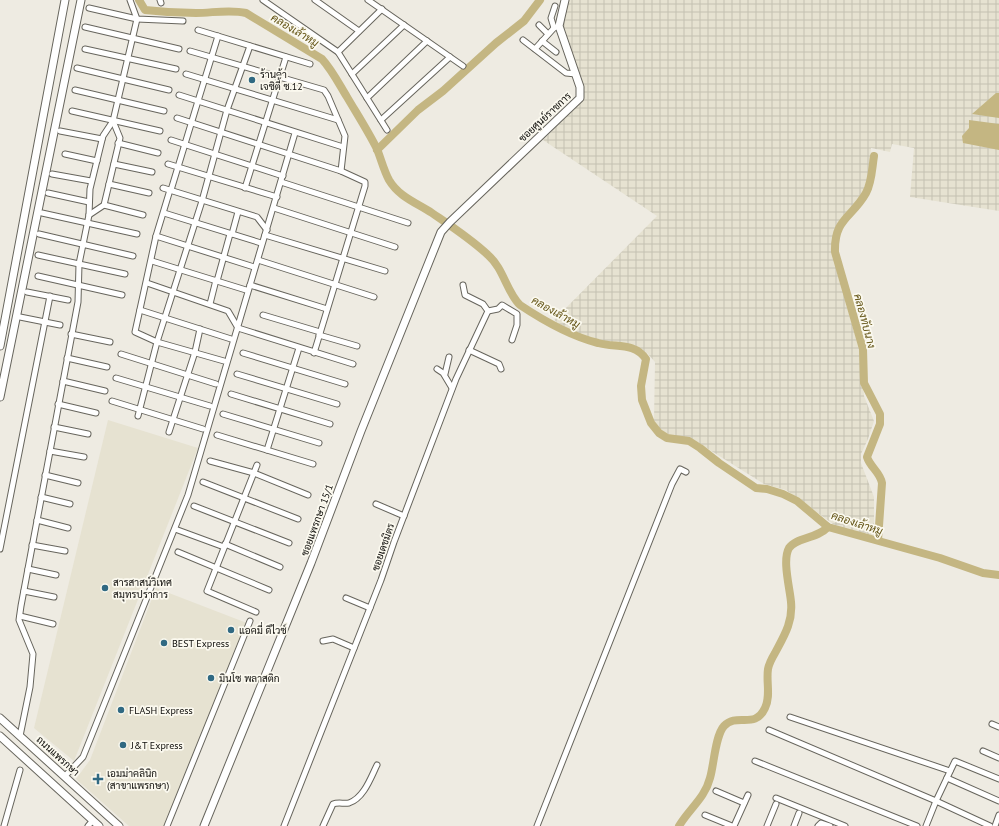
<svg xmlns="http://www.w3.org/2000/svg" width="999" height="826" font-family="'PT Sans',Sarabun,sans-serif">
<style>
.built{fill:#e6e2d1}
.industrial{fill:url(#industrial-grid)}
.water{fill:#c4b682}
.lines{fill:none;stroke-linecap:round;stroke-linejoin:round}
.river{stroke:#c4b682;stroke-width:8}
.street-casing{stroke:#67655d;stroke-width:7}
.secondary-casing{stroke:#67655d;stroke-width:9}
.street{stroke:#fff;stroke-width:5}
.secondary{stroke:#fff;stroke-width:7}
.poi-dot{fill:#306982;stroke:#fbf9ef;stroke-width:1.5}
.labels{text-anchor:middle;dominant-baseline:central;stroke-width:3.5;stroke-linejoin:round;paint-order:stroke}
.poi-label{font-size:10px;fill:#0d0c09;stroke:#fbf9ef;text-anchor:start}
.street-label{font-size:10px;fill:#0d0c09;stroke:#fbf9ef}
.water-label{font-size:11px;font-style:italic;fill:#645517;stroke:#fbf9ef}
</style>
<defs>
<pattern id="industrial-grid" width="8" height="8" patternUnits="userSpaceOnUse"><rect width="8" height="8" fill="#e6e2d1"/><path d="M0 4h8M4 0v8" fill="none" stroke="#c4c1b2"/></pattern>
</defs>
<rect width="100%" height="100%" fill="#eeebe2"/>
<g class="built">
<path d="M108 420 198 448 74 761 34 728Z"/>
<path d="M156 588 252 625 169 826H129L76 779 90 760Z"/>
</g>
<path class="industrial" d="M564 0H999V211L910 197 914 148 892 144 890 152 871 148 868 184 865 191 837 227 833 237 846 304 862 358 864 396 874 421 868 439 861 454V463L874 497V535H860L833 524 786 490 764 484 697 442 670 435 660 430 654 421 655 362 647 353 616 348 575 334 554 320 657 216 543 140 584 99V91L563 26Z"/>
<g class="water">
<path d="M996 93H999V118L972 114Z"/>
<path d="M969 120 999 124V150L963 143 962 136 969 128Z"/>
</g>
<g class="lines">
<g class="river">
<path d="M139 0 145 10C162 12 179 13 196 13 212 13 230 9 246 13L322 59C332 70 339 84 347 97 357 114 368 131 377 149 381 159 384 171 389 180 399 197 417 203 432 213 451 226 471 239 488 255 504 269 506 291 520 305 544 321 570 336 598 343 616 348 634 342 646 359L641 386 642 400 651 423 659 433 667 438 689 441 700 448 719 463 756 488 767 489 783 494 797 501 828 527 940 558 983 573 999 575"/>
<path d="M377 150 418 110 443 91 496 43 524 21 540 0"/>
<path d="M874 156C872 168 872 182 866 193 852 218 834 218 835 252L863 349 864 383 880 414V424L867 457C870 467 880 472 882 483L878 540"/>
<path d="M679 826C689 809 705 798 710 778 714 765 715 736 724 726 737 712 755 730 765 708 771 696 766 682 768 669 769 664 772 658 775 653 784 636 793 622 791 602 790 589 782 560 789 548 796 537 817 539 828 527"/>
</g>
<defs>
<g id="street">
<path d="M160 0 161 3"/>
<path d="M263 0 338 52 387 130"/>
<path d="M315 0 359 31"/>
<path d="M368 0 463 66"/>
<path d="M89 8 137 19 183 21"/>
<path d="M539 25 548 34"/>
<path d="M85 27 179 49"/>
<path d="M554 28 551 18 555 6"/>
<path d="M198 30 310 64"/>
<path d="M523 40 566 73 576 74"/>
<path d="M542 41 556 52"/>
<path d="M85 49 176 69"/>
<path d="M535 49 554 28 559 26"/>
<path d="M190 51 324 90 328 96 345 136 341 171"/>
<path d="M338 52 382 9"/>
<path d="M77 68 169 90"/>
<path d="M186 74 338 120"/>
<path d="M352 74 404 25"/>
<path d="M75 90 164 111"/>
<path d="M179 95 343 147"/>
<path d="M367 98 427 41"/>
<path d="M198 101 218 36"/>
<path d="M72 111 160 131"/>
<path d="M177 118 341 171 365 182V186L314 353"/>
<path d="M381 120 450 57"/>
<path d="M60 131 102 139"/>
<path d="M171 140 283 176"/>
<path d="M118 143 158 153"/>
<path d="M65 154 97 161"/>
<path d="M114 164 152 172"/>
<path d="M168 164 277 197"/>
<path d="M52 174 91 181"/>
<path d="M281 182 408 223"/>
<path d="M109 184 149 193"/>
<path d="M163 188 257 217 267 230"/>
<path d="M245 188 286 57"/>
<path d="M170 190 156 236 135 332 157 342 224 361"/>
<path d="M171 190 198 101"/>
<path d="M48 193 89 202"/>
<path d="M104 205 143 215"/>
<path d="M274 208 395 247"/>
<path d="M42 213 137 234"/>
<path d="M164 213 261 243"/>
<path d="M89 215 104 205 120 138 113 121"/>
<path d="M39 234 133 256"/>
<path d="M232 234 238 212"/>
<path d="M265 235 385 271"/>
<path d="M156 236 254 267"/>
<path d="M38 255 125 274"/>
<path d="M258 260 374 297"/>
<path d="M152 261 246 290"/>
<path d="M38 276 122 295"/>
<path d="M217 281 230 234"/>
<path d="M147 283 228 311 238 328 353 364"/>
<path d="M250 285 327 309"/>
<path d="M27 292 68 300"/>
<path d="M210 304 216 280"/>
<path d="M140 310 231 339"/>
<path d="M488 311 498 309 502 305 517 314V325L512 340"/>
<path d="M263 315 320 332"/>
<path d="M20 317 60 325"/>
<path d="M71 334 110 342"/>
<path d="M319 335 357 346"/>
<path d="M469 350 499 364 501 369"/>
<path d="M243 353 345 384"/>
<path d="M121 354 216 384"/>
<path d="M67 358 107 367"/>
<path d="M437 369 443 373 452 388"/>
<path d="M237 374 337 404"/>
<path d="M445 374 449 357"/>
<path d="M116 378 210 406"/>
<path d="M63 381 105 391"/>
<path d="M231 394 330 424"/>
<path d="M112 401 203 429"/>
<path d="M58 404 96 413"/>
<path d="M223 414 319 443"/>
<path d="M138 416 157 342 202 201 227 110 250 46"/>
<path d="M54 427 88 434"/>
<path d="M169 432 195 352 200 329"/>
<path d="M217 435 313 464"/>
<path d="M267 450 299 348"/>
<path d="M50 451 84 457"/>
<path d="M210 461 254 473 308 495"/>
<path d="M45 475 78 483"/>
<path d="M203 482 298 519"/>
<path d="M41 497 70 504"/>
<path d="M376 504 404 516"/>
<path d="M194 506 289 543"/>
<path d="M37 520 68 528"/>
<path d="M175 529 224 547"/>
<path d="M225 544 280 567"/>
<path d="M32 545 65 551"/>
<path d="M0 549 50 296"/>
<path d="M178 552 269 590"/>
<path d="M28 569 56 575"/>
<path d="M24 591 54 597"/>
<path d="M346 598 370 608"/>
<path d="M256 612 207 591 257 465"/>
<path d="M20 616 53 624"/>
<path d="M323 641 333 639 354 648"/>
<path d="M790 717 950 771"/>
<path d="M992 724 999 727"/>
<path d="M769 730 936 801 990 826"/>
<path d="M20 736 30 687 33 654 19 620 21 606 78 302 79 264 89 215 90 189 103 136 113 121 137 19 130 0"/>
<path d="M983 751 999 758"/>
<path d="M755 761 917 826"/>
<path d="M65 776 83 757 188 495 295 133"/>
<path d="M947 778 999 801"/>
<path d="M716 791 744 803"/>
<path d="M776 798 845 826"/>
<path d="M705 815 732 826"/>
<path d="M4 826 20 770"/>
<path d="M88 826 93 820"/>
<path d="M167 826 250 621"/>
<path d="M284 826 381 580 394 542 456 379 488 311 483 304 465 295 463 285"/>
<path d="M323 826 333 804C338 802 344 804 349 803 364 798 371 777 377 765"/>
<path d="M537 826 672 484 680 469 686 472"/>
<path d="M734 826 748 795"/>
<path d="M767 826 776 804"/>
<path d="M794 826 799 813"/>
<path d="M818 826 821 823 830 826"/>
<path d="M926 826 936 801 955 761 999 779"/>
<path d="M995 826 999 815"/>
</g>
<g id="secondary">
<path d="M0 346 65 0"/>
<path d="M0 397 81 0"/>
<path d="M0 718 119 826"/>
<path d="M0 736 99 826"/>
<path d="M204 826 311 563 361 431 441 232 450 222 580 98V87L559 26 565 0"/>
</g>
</defs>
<use href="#street" class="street-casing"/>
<use href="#secondary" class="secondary-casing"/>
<use href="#street" class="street"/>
<use href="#secondary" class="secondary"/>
</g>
<g class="poi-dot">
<circle cx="252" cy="80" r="4"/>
<circle cx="105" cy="588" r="4"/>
<circle cx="231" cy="630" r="4"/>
<circle cx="164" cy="643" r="4"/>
<circle cx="211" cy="678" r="4"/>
<circle cx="121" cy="710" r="4"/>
<circle cx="123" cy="745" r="4"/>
<path d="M96 773h4v4h4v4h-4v4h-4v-4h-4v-4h4z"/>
</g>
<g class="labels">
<g class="poi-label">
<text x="260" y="74">ร้านค้า<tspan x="260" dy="12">เจซิตี้ ซ.12</tspan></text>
<text x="113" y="582">สารสาสน์วิเทศ<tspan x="113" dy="12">สมุทรปราการ</tspan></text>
<text x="239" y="630">แอคมี่ ดีไวซ์</text>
<text x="172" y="643">BEST Express</text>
<text x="219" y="678">มินโซ พลาสติก</text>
<text x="129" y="710">FLASH Express</text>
<text x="131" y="745">J&amp;T Express</text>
<text x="107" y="773">เอมม่าคลินิก<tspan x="107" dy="12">(สาขาแพรกษา)</tspan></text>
</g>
<g class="street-label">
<text transform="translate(545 117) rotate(-43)">ซอยศูนย์ราชการ</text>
<text transform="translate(317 520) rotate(-70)">ซอยแพรกษา 15/1</text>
<text transform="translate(383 547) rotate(-71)">ซอยเดชมิตร</text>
<text transform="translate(58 756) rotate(42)">ถนนแพรกษา</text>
</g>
<g class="water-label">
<text transform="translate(295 30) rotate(31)">คลองเล้าหมู</text>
<text transform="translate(556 312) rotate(29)">คลองเล้าหมู</text>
<text transform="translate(865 321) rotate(75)">คลองทับนาง</text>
<text transform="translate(857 523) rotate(18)">คลองเล้าหมู</text>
</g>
</g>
</svg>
